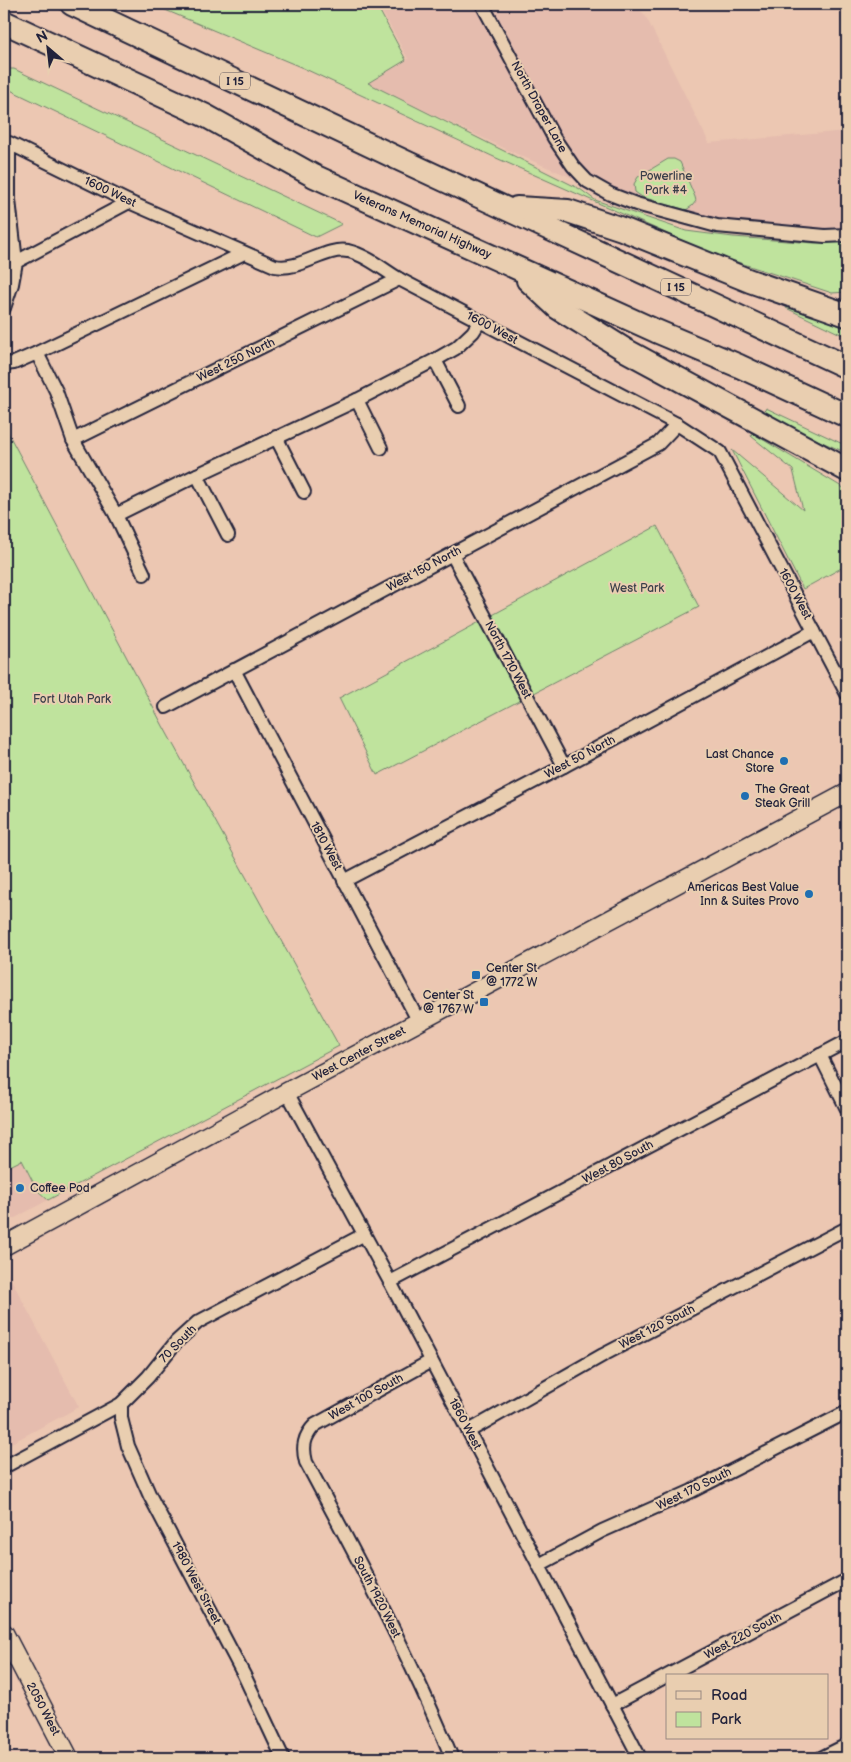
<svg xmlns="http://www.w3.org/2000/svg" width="851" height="1762" font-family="'Balsamiq Sans',sans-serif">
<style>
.built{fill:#e5bcae}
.green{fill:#bfe39d;stroke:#70826c}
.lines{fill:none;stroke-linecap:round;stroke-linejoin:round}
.street-casing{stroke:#22223b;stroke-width:16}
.secondary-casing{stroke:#22223b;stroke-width:21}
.highway-casing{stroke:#22223b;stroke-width:26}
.street{stroke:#e9ceb0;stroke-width:12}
.secondary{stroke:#e9ceb0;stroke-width:18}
.highway{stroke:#e9ceb0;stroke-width:22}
.poi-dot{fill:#1f6fb2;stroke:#e9ceb0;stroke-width:2}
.labels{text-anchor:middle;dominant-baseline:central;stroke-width:4;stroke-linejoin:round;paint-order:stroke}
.shield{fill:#e9ceb0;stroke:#5e565e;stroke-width:1}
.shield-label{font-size:11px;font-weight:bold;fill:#22223b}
.street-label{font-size:12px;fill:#22223b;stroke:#e9ceb0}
.park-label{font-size:12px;fill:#3a3f4a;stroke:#e9ceb0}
.poi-label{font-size:12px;fill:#22223b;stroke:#e9ceb0;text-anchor:end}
</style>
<rect width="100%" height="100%" fill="#ecc7b2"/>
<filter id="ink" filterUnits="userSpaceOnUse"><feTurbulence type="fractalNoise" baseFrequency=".02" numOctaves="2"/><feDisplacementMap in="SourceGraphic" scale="10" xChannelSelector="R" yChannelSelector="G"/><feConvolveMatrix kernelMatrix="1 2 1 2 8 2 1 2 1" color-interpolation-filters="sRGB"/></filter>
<g filter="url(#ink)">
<g class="built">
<path d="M378 4H634L645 15 709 143 847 131V235L717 226 610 194 521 156 367 83 408 59Z"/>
<path d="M22 1160 37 1190 48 1200 4 1224V1169Z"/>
<path d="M4 1266 79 1407 4 1447Z"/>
</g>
<g class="green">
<path d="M151 4H376L406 60 368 83 580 189 595 200 686 231 733 237 814 243 847 242V292L832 293 713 254 494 157 303 68Z"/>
<path d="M4 69H14L342 224 316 237 4 87Z"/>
<path d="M668 159H674L680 162 695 197 696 201 692 206 686 210 642 197 635 192 634 184 638 177Z"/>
<path d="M787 304 847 329V337L786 308Z"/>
<path d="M766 408 847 446V453L801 433 764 412Z"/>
<path d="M7 431 163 726 339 1046 48 1200 37 1190 22 1160 4 1169V433Z"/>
<path d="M752 433 847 490V565L803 589 732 450 803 510 793 470 751 436Z"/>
<path d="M657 526 699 607 377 775 339 698Z"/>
</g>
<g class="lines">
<defs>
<g id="street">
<path d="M482 4 554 138 573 166 587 181 610 194 636 204 717 226 825 236 847 235"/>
<path d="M16 262 129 202"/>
<path d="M4 308 12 284 16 262 9 200V143L129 202 275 266C301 271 324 247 348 251 366 255 384 270 399 279L677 424 720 452 847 694"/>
<path d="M37 353 56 391 73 440 116 515 144 574"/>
<path d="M435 360 459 406"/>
<path d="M4 364 14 363 37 353 244 253"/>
<path d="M357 400 381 448"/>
<path d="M276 437 304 492"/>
<path d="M73 440 399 279"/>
<path d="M197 475 228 535"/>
<path d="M116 515 197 475 357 400 435 360 456 348 473 332 480 321"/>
<path d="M452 554 564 766"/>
<path d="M234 670 419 1022"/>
<path d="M166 707 658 444 677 424"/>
<path d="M344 881 564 766 814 631"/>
<path d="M820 1055 847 1109"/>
<path d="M287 1092 390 1282 640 1758"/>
<path d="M390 1282 847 1041"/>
<path d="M431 1361 315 1425C304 1436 302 1447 306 1462 358 1559 410 1656 452 1758"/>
<path d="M121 1404V1418L128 1446 150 1496 244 1675 283 1758"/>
<path d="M469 1431 603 1355 847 1228"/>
<path d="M4 1467 121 1404 148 1377 176 1342 198 1322 363 1235"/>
<path d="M539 1565 602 1531 692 1491 847 1412"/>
<path d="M612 1705 847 1580"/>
<path d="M821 1758 847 1745"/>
</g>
<g id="secondary">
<path d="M4 1246 287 1092 847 793"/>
<path d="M4 1633 69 1758"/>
</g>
<g id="highway">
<path d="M72 4 397 158 847 367"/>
<path d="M4 22 206 116 314 176 656 331 739 366 847 416"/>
<path d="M517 208 568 211 622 229 750 281 847 315"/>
<path d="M528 280 558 308 627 351 847 470"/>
</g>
</defs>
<use href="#street" class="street-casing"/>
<use href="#secondary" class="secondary-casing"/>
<use href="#highway" class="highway-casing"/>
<use href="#street" class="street"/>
<use href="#secondary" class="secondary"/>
<use href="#highway" class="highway"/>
</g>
</g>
<g class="poi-dot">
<circle cx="784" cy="761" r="5"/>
<circle cx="745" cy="796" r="5"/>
<circle cx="809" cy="894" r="5"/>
<rect x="471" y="970" width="10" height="10" rx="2.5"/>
<rect x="479" y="997" width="10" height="10" rx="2.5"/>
<circle cx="20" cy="1188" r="5"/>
</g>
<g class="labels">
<g class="shield">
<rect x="220" y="72.5" width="30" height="17" rx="4"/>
<rect x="661" y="278.5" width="30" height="17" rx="4"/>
</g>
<g class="shield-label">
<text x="235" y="81">I 15</text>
<text x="676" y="287">I 15</text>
</g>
<g class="street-label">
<text transform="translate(539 107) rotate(61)">North Draper Lane</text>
<text transform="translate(110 192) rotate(25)">1600 West</text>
<text transform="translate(422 225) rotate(24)">Veterans Memorial Highway</text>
<text transform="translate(492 328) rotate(28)">1600 West</text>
<text transform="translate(236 360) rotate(-26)">West 250 North</text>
<text transform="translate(424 569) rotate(-28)">West 150 North</text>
<text transform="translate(795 594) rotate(62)">1600 West</text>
<text transform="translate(508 660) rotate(62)">North 1710 West</text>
<text transform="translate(580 757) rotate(-28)">West 50 North</text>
<text transform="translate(326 846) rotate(62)">1810 West</text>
<text transform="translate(359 1054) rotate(-28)">West Center Street</text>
<text transform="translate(618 1162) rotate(-28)">West 80 South</text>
<text transform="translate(657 1327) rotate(-27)">West 120 South</text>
<text transform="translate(178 1344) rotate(-46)">70 South</text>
<text transform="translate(366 1397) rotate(-29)">West 100 South</text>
<text transform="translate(465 1424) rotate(62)">1860 West</text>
<text transform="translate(694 1489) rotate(-26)">West 170 South</text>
<text transform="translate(196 1583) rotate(62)">1980 West Street</text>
<text transform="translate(377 1597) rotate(63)">South 1920 West</text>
<text transform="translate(743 1636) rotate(-28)">West 220 South</text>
<text transform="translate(43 1709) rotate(62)">2050 West</text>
</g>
<g class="park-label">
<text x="666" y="176">Powerline<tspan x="666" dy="14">Park #4</tspan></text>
<text x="637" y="588">West Park</text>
<text x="72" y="699">Fort Utah Park</text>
</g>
<g class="poi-label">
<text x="774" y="754">Last Chance<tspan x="774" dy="14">Store</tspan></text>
<text x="755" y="789" text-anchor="start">The Great<tspan x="755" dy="14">Steak Grill</tspan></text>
<text x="799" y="887">Americas Best Value<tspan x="799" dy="14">Inn &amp; Suites Provo</tspan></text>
<text x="486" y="968" text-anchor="start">Center St<tspan x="486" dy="14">@ 1772 W</tspan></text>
<text x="474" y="995">Center St<tspan x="474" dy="14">@ 1767 W</tspan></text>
<text x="30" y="1188" text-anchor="start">Coffee Pod</text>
</g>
</g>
<rect width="851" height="1762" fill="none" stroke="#e9ceb0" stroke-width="20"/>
<rect x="10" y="10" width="831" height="1742" fill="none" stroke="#22223b" stroke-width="2" filter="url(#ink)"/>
<rect x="666" y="1674" width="162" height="65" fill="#e9ceb0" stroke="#998981"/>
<rect x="676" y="1691" width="25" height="8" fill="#e9ceb0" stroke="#998981"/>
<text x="711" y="1700" font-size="15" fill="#22223b">Road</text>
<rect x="676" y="1712" width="25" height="15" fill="#bfe39d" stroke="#998981"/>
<text x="711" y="1724" font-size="15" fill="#22223b">Park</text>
<g transform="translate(48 48) rotate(332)" stroke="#e9ceb0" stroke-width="4" paint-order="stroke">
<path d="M0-4L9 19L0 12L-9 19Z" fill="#22223b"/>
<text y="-8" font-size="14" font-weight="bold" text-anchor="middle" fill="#22223b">N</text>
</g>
</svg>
